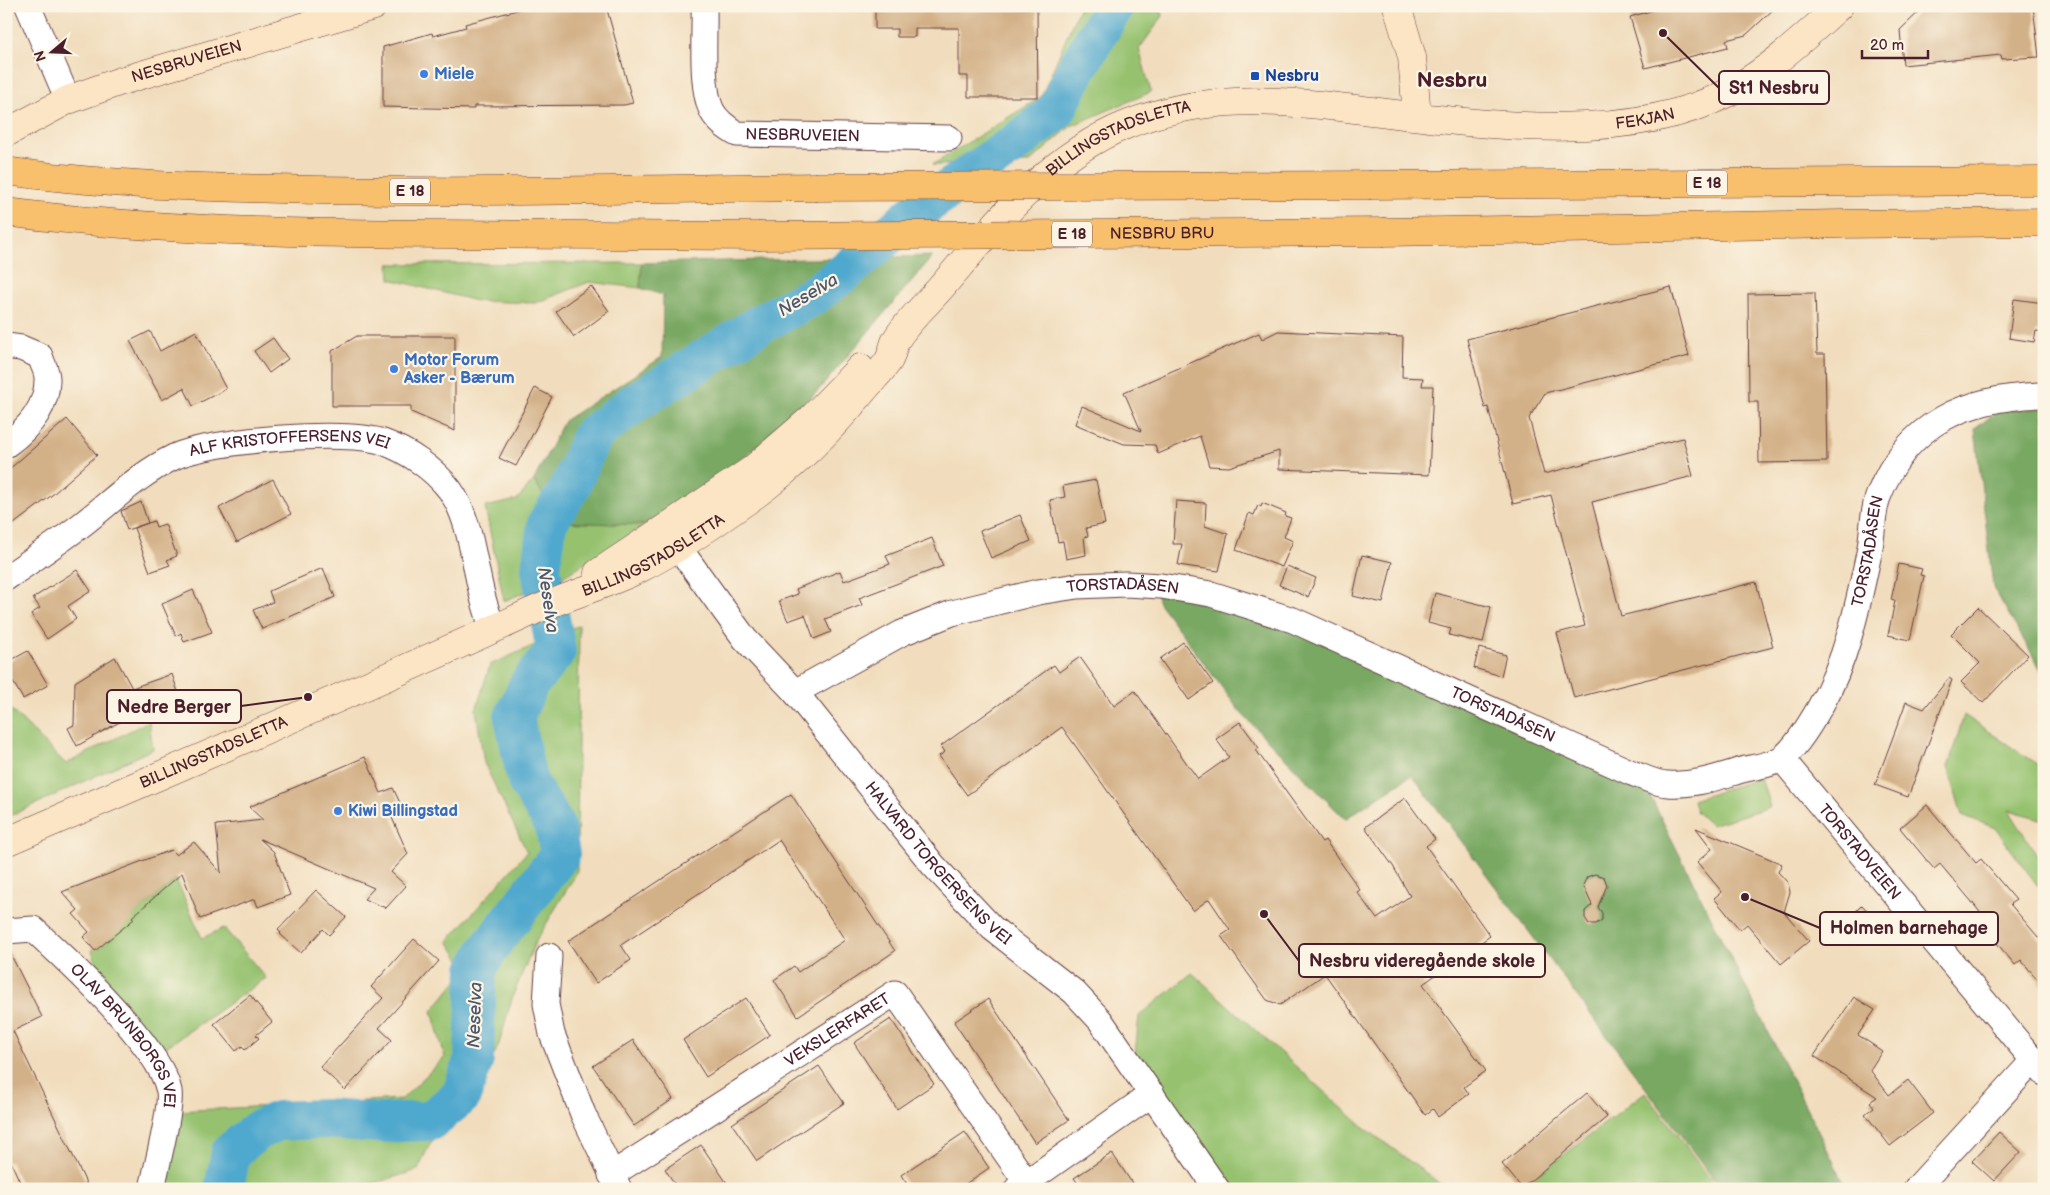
<svg xmlns="http://www.w3.org/2000/svg" width="2050" height="1195" font-family="'Balsamiq Sans',sans-serif">
<style>
.green{fill:#96c26f;stroke:#70704d}
.forest{fill:#78a862;stroke:#616446}
.lines{fill:none;stroke-linecap:round;stroke-linejoin:round}
.river{stroke:#50a8cd;stroke-width:40}
.building{fill:#d3b188}
.street-casing{stroke:#633c41;stroke-width:27}
.secondary-casing{stroke:#633c41;stroke-width:29}
.highway-casing{stroke:#633c41;stroke-width:29}
.street{stroke:#fff;stroke-width:25}
.secondary{stroke:#fce5c4;stroke-width:28}
.highway{stroke:#f8bf6c;stroke-width:28}
.highway-bridge-casing{stroke:#633c41;stroke-width:29;stroke-linecap:butt}
.highway-bridge{stroke:#f8bf6c;stroke-width:28}
.shop-dot{fill:#3f7fe0;stroke:#fcf5e5;stroke-width:2}
.transit-dot{fill:#1a4fb4;stroke:#fcf5e5;stroke-width:2}
.labels{text-anchor:middle;dominant-baseline:central;stroke-width:4.5;stroke-linejoin:round;paint-order:stroke}
.shield{fill:#fcf5e5;stroke:#7f5f63;stroke-width:1}
.shield-label{font-size:15px;font-weight:bold;fill:#4a1f2b}
.street-label{font-size:16px;fill:#4a1f2b;stroke:#fcf5e5}
.shop-label{font-size:16px;font-weight:bold;fill:#366cbe;stroke:#fcf5e5;text-anchor:start}
.transit-label{font-size:16px;font-weight:bold;fill:#164399;stroke:#fcf5e5;text-anchor:start}
.water-label{font-size:18px;font-style:italic;fill:#4c566c;stroke:#fcf5e5}
.district-label{font-size:21px;font-weight:bold;fill:#4a1f2b;stroke:#fcf5e5}
.leader{fill:none;stroke:#4a1f2b;stroke-width:2}
.callout-dot{fill:#4a1f2b;stroke:#fcf5e5;stroke-width:2}
.callout{fill:#fcf5e5;stroke:#4a1f2b;stroke-width:2}
.callout-label{font-size:18px;text-anchor:middle;font-weight:bold;fill:#4a1f2b}
</style>
<rect width="100%" height="100%" fill="#fcf5e5"/>
<filter id="ink" filterUnits="userSpaceOnUse"><feTurbulence type="fractalNoise" baseFrequency=".02" numOctaves="2"/><feDisplacementMap in="SourceGraphic" scale="10" xChannelSelector="R" yChannelSelector="G"/><feConvolveMatrix kernelMatrix="1 2 1 2 8 2 1 2 1" color-interpolation-filters="sRGB"/></filter>
<filter id="wash" filterUnits="userSpaceOnUse"><feTurbulence type="fractalNoise" baseFrequency=".0096" numOctaves="4" result="noise"/><feDisplacementMap in="SourceGraphic" scale="20" xChannelSelector="R" yChannelSelector="G"/><feGaussianBlur stdDeviation="1.12" result="paint"/><feColorMatrix in="noise" values="0 0 0 0 0 0 0 0 0 0 0 0 0 0 0 0 0 1.4 0 .05"/><feComposite in="paint" operator="in"/></filter>
<g filter="url(#wash)">
<rect width="100%" height="100%" fill="#f1ddbd"/>
<g class="green">
<path d="M1080 6H1158L1163 16 1139 49 1151 92 1071 126 1029 163 932 165 1041 97Z"/>
<path d="M642 263 640 288 589 282 536 303 476 301 390 279 389 264Z"/>
<path d="M534 480 560 522 645 525 566 575 504 601 485 507 517 500Z"/>
<path d="M579 625 577 872 535 943 513 995 499 1044 467 1115 430 1143 418 1170 355 1189H155L177 1111 402 1099 445 1057 432 1011 466 969 448 941 527 852 484 763 476 710 490 665Z"/>
<path d="M6 705 66 764 149 721 153 749 6 818Z"/>
<path d="M1964 715 2044 769V820L2009 810 2044 867V880L2038 886 1995 828 1962 815 1948 767Z"/>
<path d="M1761 778 1770 807 1711 825 1696 811 1693 800Z"/>
<path d="M176 879 202 938 224 928 266 978 159 1052 101 981 92 950Z"/>
<path d="M1192 973 1361 1125 1447 1189H1235L1135 1054 1139 1016Z"/>
<path d="M1645 1092 1718 1189H1520Z"/>
</g>
<g class="forest">
<path d="M933 256 818 391 724 476 645 525 560 522 534 480 564 421 662 357 663 295 640 288 642 263Z"/>
<path d="M2044 408V675L1993 587 1975 429 1997 411Z"/>
<path d="M1154 587 1303 633 1639 774 1847 1189H1721L1412 775 1345 819 1241 713 1159 603Z"/>
</g>
<g class="lines">
<path class="river" d="M224 1189 231 1152 258 1130 278 1121 325 1119 380 1123 430 1121 461 1096 474 1059 477 970 487 951 560 855 555 826 527 780 514 717 529 684 556 651 541 569 547 523 570 488 592 435 636 402 762 323 811 297 844 273 917 211 1020 140 1056 111 1076 70 1114 6"/>
</g>
<g id="blocks">
<g class="building">
<path d="M532 6H606L633 103 624 105 474 106V109L383 107V47L432 33 433 36 466 27 465 24Z"/>
<path d="M875 6 1037 8 1038 97H968V76H959V28H915V37H897V29H875Z"/>
<path d="M1667 6H1777L1746 35 1726 40 1728 47 1645 68 1630 17Z"/>
<path d="M1925 6H2033L2039 57 2002 59 2001 55 1903 65 1900 30Z"/>
<path d="M591 286 609 311 574 337 556 311Z"/>
<path d="M1671 287 1689 356 1545 393 1529 418 1544 474 1683 438 1693 476 1592 502 1621 616 1756 582 1773 647 1574 698 1557 633 1585 626 1551 495 1513 504 1488 407 1485 408 1467 339Z"/>
<path d="M1815 293 1817 354H1825L1827 462 1759 463 1758 402H1749L1748 294Z"/>
<path d="M2014 299 2044 303V332L2036 331 2034 342 2009 338Z"/>
<path d="M150 331 160 351 196 331 226 389 193 406 184 388 162 400 130 341Z"/>
<path d="M1278 331 1403 337 1402 377 1423 378 1422 386H1433L1429 475 1279 469V451L1229 467 1209 466 1200 436 1158 454 1155 445 1124 444 1075 424 1082 406 1141 431 1124 392 1259 333 1262 339Z"/>
<path d="M357 336H455V431L411 412V406H332V351Z"/>
<path d="M273 338 288 359 269 373 254 351Z"/>
<path d="M535 388 552 397 516 466 499 458Z"/>
<path d="M67 419 97 455 52 495 6 530V472Z"/>
<path d="M273 479 291 514 237 542 219 508Z"/>
<path d="M1096 480 1105 524 1086 528 1088 536 1084 537 1086 555 1066 559 1063 541 1058 542 1050 500 1065 497 1063 486Z"/>
<path d="M1176 501 1206 503 1205 526 1228 534 1219 571 1178 565 1182 544H1173Z"/>
<path d="M141 502 148 523 127 530 121 511Z"/>
<path d="M1262 503 1286 513 1285 516 1291 518 1284 537 1293 541 1282 567 1236 550 1249 513 1254 515 1258 505 1261 507Z"/>
<path d="M1020 515 1031 541 991 558 980 531Z"/>
<path d="M154 521 156 527 165 524 177 556 167 560 170 565 150 572 134 528Z"/>
<path d="M932 538 943 566 859 598 862 605 825 619 831 632 814 639 805 615 788 621 779 601 798 594 796 589 840 571 844 581 890 564 886 556Z"/>
<path d="M1362 555 1392 562 1383 603 1353 596Z"/>
<path d="M1899 564 1922 569 1920 575 1924 576 1910 640 1888 635 1895 601 1891 600Z"/>
<path d="M1287 566 1316 578 1308 597 1279 585Z"/>
<path d="M323 568 335 597 262 629 253 610 273 602 269 591Z"/>
<path d="M77 570 91 591 68 606 76 619 47 639 31 614 40 608 33 598Z"/>
<path d="M193 590 212 632 184 642 181 633 176 636 162 604Z"/>
<path d="M1435 593 1491 607 1483 643 1449 635 1451 629 1428 623Z"/>
<path d="M1978 607 2028 655 1983 703 1961 682 1980 663 1951 634Z"/>
<path d="M1183 642 1213 683 1189 700 1160 659Z"/>
<path d="M1479 648 1506 655 1501 676 1474 668Z"/>
<path d="M28 651 48 685 23 699 6 670V663Z"/>
<path d="M115 657 132 688 172 674 180 698 155 707 153 703 77 746 68 728 74 725 75 682Z"/>
<path d="M1080 657 1114 706 1135 691 1198 779 1229 757 1216 739 1240 722 1259 748 1256 750 1322 842 1325 840 1360 890 1357 892 1377 919 1410 896 1393 866 1365 827 1405 798 1435 839 1426 846 1490 936 1423 984 1486 1071 1464 1087 1469 1094 1438 1117 1433 1109 1425 1115 1325 974 1280 1005 1267 1000 1221 936 1230 930 1209 899 1193 911 1062 727 967 795 939 756 945 752 941 746 1054 665 1059 672Z"/>
<path d="M1949 678 1952 680 1908 797 1875 785 1906 702 1924 709Z"/>
<path d="M365 757 381 793 393 788 401 805 389 811 408 854 391 872 406 886 386 908 364 899 374 888 260 839 274 852 290 895 258 907 255 899 200 919 182 873 132 917 134 919 95 951 83 937 89 932 73 914 78 910 62 892 171 850 176 855 194 842 221 873 216 825 263 820 249 807Z"/>
<path d="M791 794 895 951 798 1016 774 980 794 966 798 972 845 940 779 840 621 945 631 960 596 983 568 941Z"/>
<path d="M1927 805 1976 863 1981 859 2016 900 2010 904 2044 944V987L2021 960 2015 965 1981 924 1986 920 1972 902 1940 864 1934 869 1900 828Z"/>
<path d="M1696 828 1782 864 1778 872 1788 883 1790 892 1784 912 1809 941 1781 964 1747 924 1740 930 1714 898 1722 892 1697 862 1712 849Z"/>
<path d="M1595 874 1604 877 1607 885 1598 907 1602 913V920L1596 924H1589L1585 918V911L1592 905 1583 885 1587 877Z"/>
<path d="M316 890 346 917 329 935 323 929 301 953 280 934 281 933 278 930Z"/>
<path d="M1862 905 1874 918 1859 932 1847 920Z"/>
<path d="M414 939 439 961 379 1028 392 1040 345 1090 320 1067 383 998 371 987Z"/>
<path d="M6 945 42 1017 13 1031 89 1189H23L11 1162 6 1161Z"/>
<path d="M250 995 272 1022 256 1035 259 1038 245 1050 242 1046 236 1051 214 1024Z"/>
<path d="M1854 997 1875 1010 1858 1035 1882 1051 1870 1070 1889 1095 1908 1080 1933 1113 1890 1146 1865 1114 1874 1107 1870 1102 1877 1097 1814 1056Z"/>
<path d="M746 998 770 1035 706 1077 683 1040Z"/>
<path d="M988 999 1069 1120 1035 1143 954 1022Z"/>
<path d="M891 1019 934 1084 897 1109 854 1043Z"/>
<path d="M633 1040 673 1099 634 1126 593 1066Z"/>
<path d="M819 1066 844 1103 757 1161 732 1124Z"/>
<path d="M1587 1093 1607 1117 1522 1188 1502 1164Z"/>
<path d="M965 1132 989 1168 958 1189H910L901 1175Z"/>
<path d="M1999 1132 2021 1152 1994 1181 1972 1161Z"/>
<path d="M701 1145 731 1189H678L665 1169Z"/>
<path d="M1112 1153 1136 1189H1082L1074 1178Z"/>
</g>
</g>
</g>
<g filter="url(#ink)">
<use href="#blocks" fill-opacity="0" stroke="#633c41" stroke-width="1"/>
<g class="lines">
<defs>
<g id="street">
<path d="M28 6 68 100"/>
<path id="s1" d="M704 6C705 34 700 87 712 111 718 122 727 128 737 134L949 138"/>
<path d="M6 346 21 348 40 356C42 363 47 371 47 378 48 407 28 429 6 445"/>
<path id="s2" d="M666 530 745 639 795 692 933 865 992 928 1074 992 1100 1020 1217 1189"/>
<path id="s3" d="M6 578C31 561 56 544 80 526 111 502 139 474 174 457 210 440 347 429 383 442 408 451 434 469 450 490 470 518 473 558 481 590 484 604 489 617 493 630"/>
<path id="s4" d="M795 692 902 633 952 613 1038 592 1077 586 1126 584 1161 586 1211 594 1293 620 1632 773C1643 777 1656 784 1668 784 1694 786 1718 777 1742 770 1754 767 1772 765 1782 758 1795 749 1812 721 1820 707 1847 660 1858 605 1869 553 1873 535 1872 513 1878 497 1907 421 1968 397 2044 395"/>
<path id="s5" d="M1782 759 2044 1073"/>
<path id="s6" d="M6 931 33 929C68 961 160 1046 169 1091 172 1108 156 1168 152 1189"/>
<path d="M549 956 546 1004 552 1034 583 1114 619 1189"/>
<path id="s7" d="M611 1175 895 993 1031 1189"/>
<path d="M1017 1189 1152 1094"/>
<path d="M1916 1189 2033 1061"/>
</g>
<g id="secondary">
<path d="M1397 6 1412 57 1417 116"/>
<path id="s8" d="M6 133 68 100 121 81 373 6"/>
<path d="M598 573 752 470 812 418 860 368"/>
<path id="s9" d="M6 842C181 766 357 692 531 612 566 596 604 586 639 569 679 549 718 521 755 495 795 465 830 431 862 392 870 382 882 371 889 360 892 354 893 346 896 340 908 320 929 302 944 284 997 222 1049 156 1126 125 1200 94 1277 99 1355 109 1469 123 1627 148 1731 91 1771 69 1805 37 1839 6"/>
</g>
<g id="highway">
<path d="M6 171C96 184 187 187 278 189 457 194 636 189 814 187"/>
<path d="M1371 185 2044 181"/>
<path d="M6 212C150 231 296 233 440 234 546 235 652 235 758 236"/>
<path d="M1385 232 1840 224 2044 222"/>
</g>
</defs>
<use href="#street" class="street-casing"/>
<use href="#secondary" class="secondary-casing"/>
<use href="#highway" class="highway-casing"/>
<use href="#street" class="street"/>
<use href="#secondary" class="secondary"/>
<use href="#highway" class="highway"/>
<defs>
<g id="highway-bridge">
<path d="M814 187 1371 185"/>
<path id="s10" d="M758 236 1385 232"/>
</g>
</defs>
<use href="#highway-bridge" class="highway-bridge-casing"/>
<use href="#highway-bridge" class="highway-bridge"/>
</g>
</g>
<g class="shop-dot">
<circle cx="424" cy="74" r="5"/>
<circle cx="394" cy="369" r="5"/>
<circle cx="338" cy="811" r="5"/>
</g>
<rect class="transit-dot" x="1250" y="71" width="10" height="10" rx="2.5"/>
<g class="labels">
<g class="shield">
<rect x="1687" y="170.5" width="40" height="25" rx="4"/>
<rect x="390" y="178.5" width="40" height="25" rx="4"/>
<rect x="1052" y="221.5" width="40" height="25" rx="4"/>
</g>
<g class="shield-label">
<text x="1707" y="183">E 18</text>
<text x="410" y="191">E 18</text>
<text x="1072" y="234">E 18</text>
</g>
<g class="street-label">
<text stroke="none"><textPath href="#s8" startOffset="195">NESBRUVEIEN</textPath></text>
<text stroke="none"><textPath href="#s9" startOffset="1881">FEKJAN</textPath></text>
<text stroke="none"><textPath href="#s1" startOffset="206">NESBRUVEIEN</textPath></text>
<text stroke="none"><textPath href="#s9" startOffset="1345">BILLINGSTADSLETTA</textPath></text>
<text stroke="none"><textPath href="#s10" startOffset="404">NESBRU BRU</textPath></text>
<text stroke="none"><textPath href="#s3" startOffset="325">ALF KRISTOFFERSENS VEI</textPath></text>
<text stroke="none"><textPath href="#s4" startOffset="1280">TORSTADÅSEN</textPath></text>
<text stroke="none"><textPath href="#s9" startOffset="708">BILLINGSTADSLETTA</textPath></text>
<text stroke="none"><textPath href="#s4" startOffset="350">TORSTADÅSEN</textPath></text>
<text stroke="none"><textPath href="#s4" startOffset="755">TORSTADÅSEN</textPath></text>
<text stroke="none"><textPath href="#s9" startOffset="226">BILLINGSTADSLETTA</textPath></text>
<text stroke="none"><textPath href="#s5" startOffset="121">TORSTADVEIEN</textPath></text>
<text stroke="none"><textPath href="#s2" startOffset="431">HALVARD TORGERSENS VEI</textPath></text>
<text stroke="none"><textPath href="#s7" startOffset="269">VEKSLERFARET</textPath></text>
<text stroke="none"><textPath href="#s6" startOffset="170">OLAV BRUNBORGS VEI</textPath></text>
</g>
<g class="shop-label">
<text x="434" y="74">Miele</text>
<text x="404" y="360">Motor Forum<tspan x="404" dy="18">Asker - Bærum</tspan></text>
<text x="348" y="811">Kiwi Billingstad</text>
</g>
<g class="transit-label">
<text x="1265" y="76">Nesbru</text>
</g>
<g class="water-label">
<text transform="translate(808 295) rotate(-31)">Neselva</text>
<text transform="translate(548 600) rotate(82)">Neselva</text>
<text transform="translate(475 1015) rotate(-88)">Neselva</text>
</g>
<g class="district-label">
<text x="1452" y="80">Nesbru</text>
</g>
</g>
<path class="leader" d="M1663 33L1719 88M308 697L241 706M1745 897L1820 928M1264 914L1299 961"/>
<g class="callout-dot">
<circle cx="1663" cy="33" r="5"/>
<circle cx="308" cy="697" r="5"/>
<circle cx="1745" cy="897" r="5"/>
<circle cx="1264" cy="914" r="5"/>
</g>
<g class="callout">
<rect x="1719" y="71" width="110" height="33" rx="5"/>
<rect x="107" y="690" width="134" height="33" rx="5"/>
<rect x="1820" y="912" width="178" height="33" rx="5"/>
<rect x="1299" y="944" width="246" height="33" rx="5"/>
</g>
<g class="callout-label">
<text x="1774" y="94">St1 Nesbru</text>
<text x="174" y="713">Nedre Berger</text>
<text x="1909" y="934">Holmen barnehage</text>
<text x="1422" y="967">Nesbru videregående skole</text>
</g>
<rect width="2050" height="1195" fill="none" stroke="#fcf5e5" stroke-width="25"/>
<g transform="translate(52 52) rotate(251)" stroke="#fcf5e5" stroke-width="4" paint-order="stroke">
<path d="M0-4L9 19L0 12L-9 19Z" fill="#4a1f2b"/>
<text y="-8" font-size="14" font-weight="bold" text-anchor="middle" fill="#4a1f2b">N</text>
</g>
<path d="M1862 50v8h66v-8" fill="none" stroke="#4a1f2b" stroke-width="2.5"/>
<text x="1870" y="50" font-size="15" fill="#4a1f2b" stroke="#fcf5e5" stroke-width="4" paint-order="stroke">20 m</text>
</svg>
